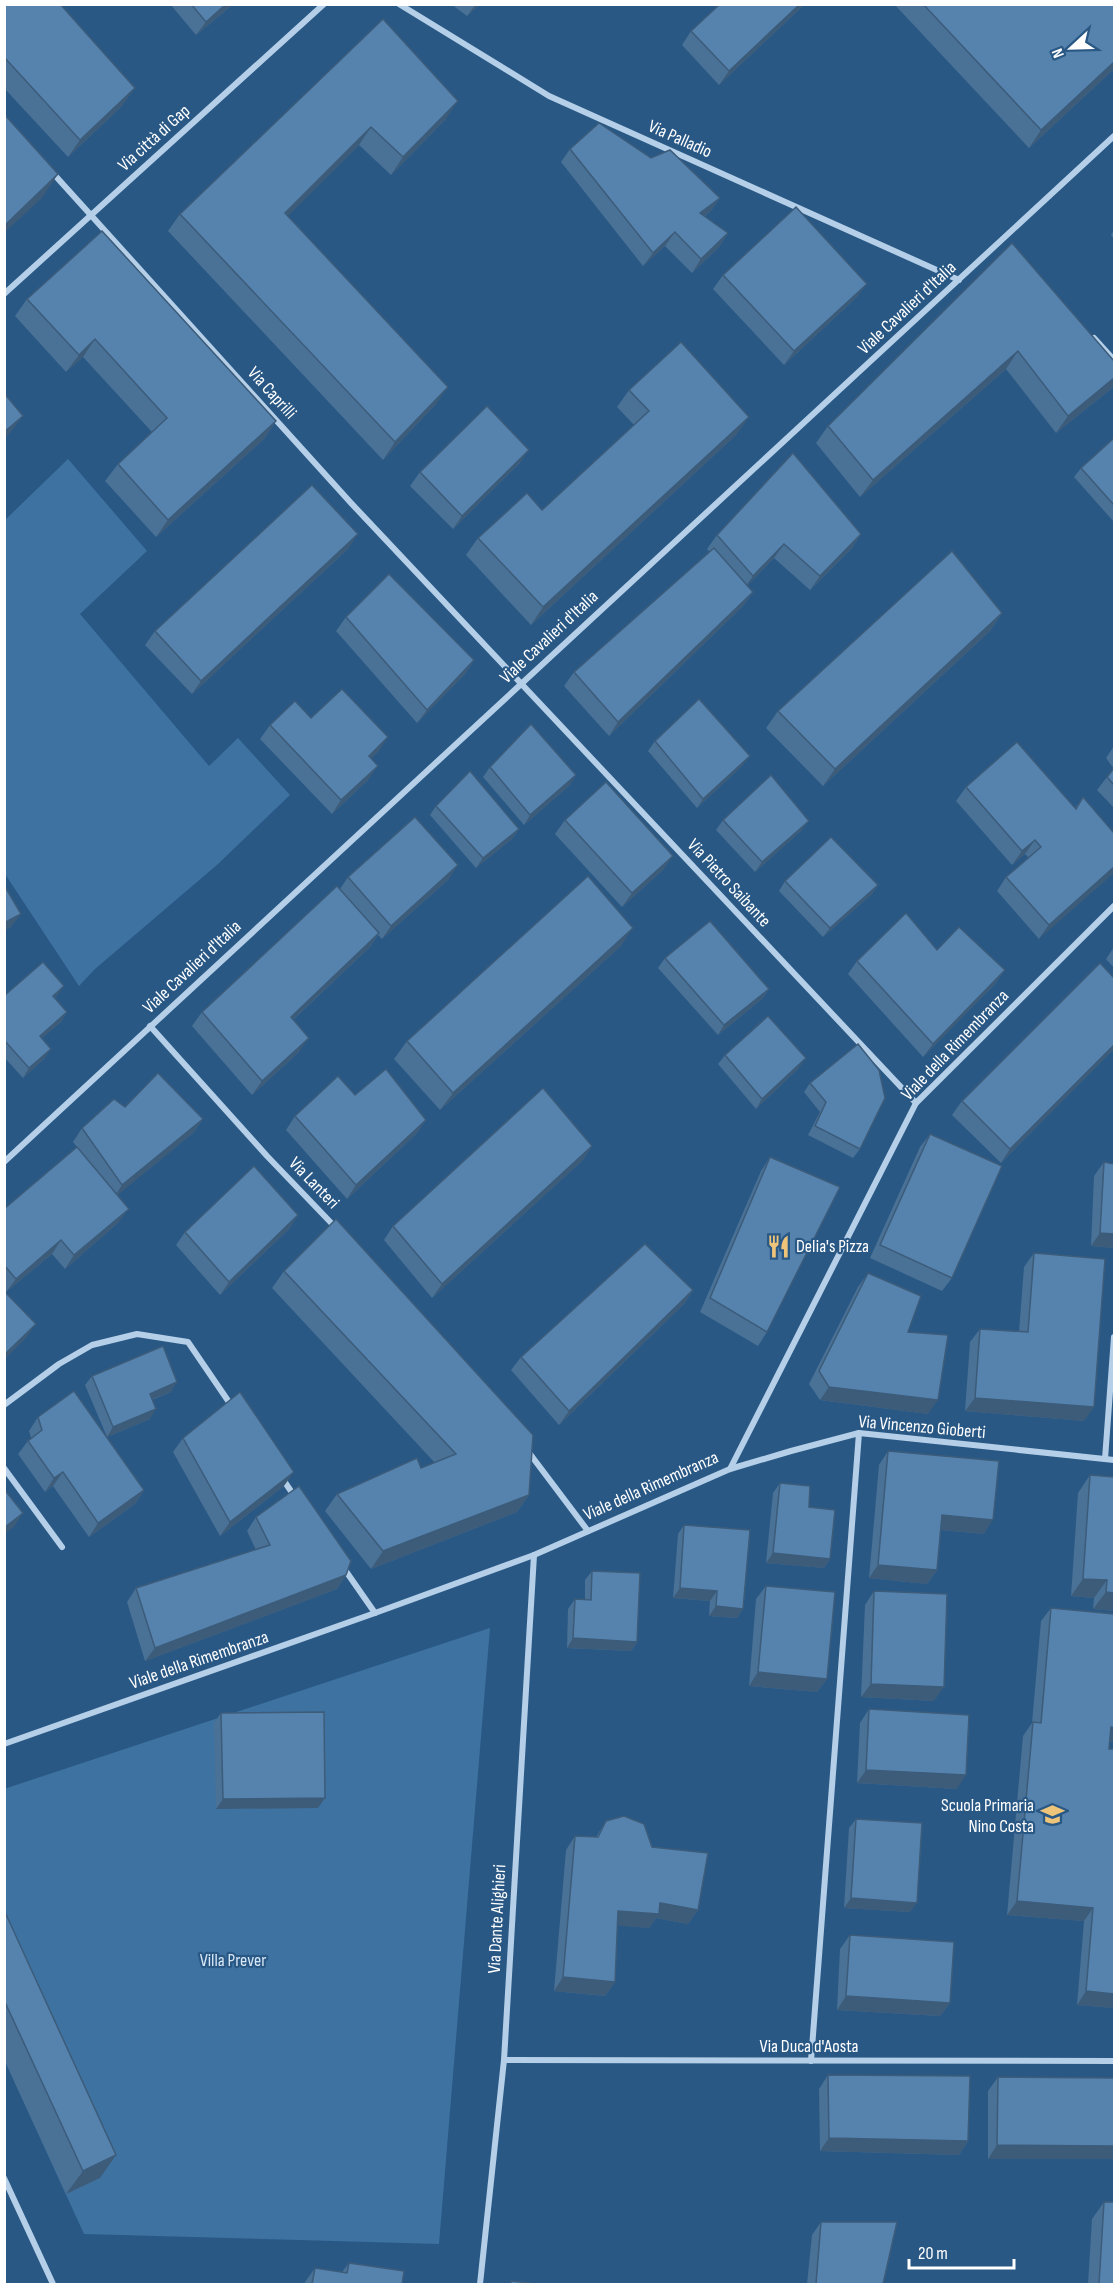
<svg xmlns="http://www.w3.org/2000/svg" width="1119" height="2289" font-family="'Sofia Sans Condensed',sans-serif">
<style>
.green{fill:#3e72a1}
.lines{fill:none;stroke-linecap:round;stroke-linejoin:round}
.minor{stroke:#b4cfe7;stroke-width:6}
.wall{fill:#4a7196}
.shaded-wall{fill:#3c5c7a}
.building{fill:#5683ae;stroke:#3c5c7a;stroke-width:1.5}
.labels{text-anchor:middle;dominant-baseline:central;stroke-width:4.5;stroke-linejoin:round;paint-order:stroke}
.street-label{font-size:18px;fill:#fff;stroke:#295885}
.poi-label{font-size:18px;fill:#fff;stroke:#295885;text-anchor:start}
.park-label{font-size:18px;fill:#d7e7f6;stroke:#295885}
</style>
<rect width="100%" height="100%" fill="#295885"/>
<g class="green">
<path d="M68 459 147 551 80 614 209 766 238 738 290 795 218 864 95 969 79 986 5 874V520Z"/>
<path d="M490 1628 439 2244 84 2234 5 2061 4 1789Z"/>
</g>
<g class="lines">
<g class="minor">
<path d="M399 4 549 96 959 280"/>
<path d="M51 171 351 503 916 1103"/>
<path d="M4 294 324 4"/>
<path d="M1094 338 1114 360"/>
<path d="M150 1026 267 1156 337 1229"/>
<path d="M4 1162 1114 136"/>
<path d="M4 1405 59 1364 92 1345 137 1334 188 1342 233 1408"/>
<path d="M527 1450 588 1531"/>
<path d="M1105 1459 1114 1337"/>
<path d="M4 1468 62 1547"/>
<path d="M730 1469 916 1103 1114 906"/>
<path d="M282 1478 295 1497"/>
<path d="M343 1567 375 1613"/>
<path d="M4 1744 375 1613 534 1555 730 1469 791 1451 859 1433 1114 1460"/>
<path d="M504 2060 1114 2061"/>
<path d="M811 2061 859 1433"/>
<path d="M4 2178 53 2284"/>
<path d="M480 2284 504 2060 534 1555"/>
</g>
</g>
<g class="wall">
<path d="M4 4 123 105 68 157 4 88Z"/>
<path d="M170 4H232L230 7 196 35Z"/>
<path d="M451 4H480L467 16Z"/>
<path d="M720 4H805L719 85 682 45 691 31Z"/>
<path d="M894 4H1114V69L1029 148Z"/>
<path d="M383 19 446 119 391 175 359 145 287 216 436 404 383 460 168 231 180 214Z"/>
<path d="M570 149 651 158 720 198 710 212 705 216 728 233 719 247 692 273 665 246 643 266 561 162Z"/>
<path d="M1114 230V239L1111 235Z"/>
<path d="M1012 243 1114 361V384L1111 389 1056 433 1006 369 860 497 816 443 828 426Z"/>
<path d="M723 275 857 297 784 365 713 289Z"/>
<path d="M27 299 276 421 264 439 156 537 105 481 118 464 152 432 83 357 66 372 15 316Z"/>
<path d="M629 390 737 434 531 625 466 555 478 538 542 510 634 425 617 407Z"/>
<path d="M1114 438V522L1074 477 1081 468Z"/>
<path d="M520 463 453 529 410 486 420 472Z"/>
<path d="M861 534 852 548 810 590 774 558 747 586 753 592 743 606 609 736 564 686 574 672 710 552 707 549 717 535Z"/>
<path d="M349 548 192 694 145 645 155 631Z"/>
<path d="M1002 613 990 631 823 786 766 728 778 711Z"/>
<path d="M346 617 474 660 465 674 417 723 336 631Z"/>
<path d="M311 718 379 751 371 758 368 780 332 814 260 739 270 725Z"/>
<path d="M655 741 743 765 697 808 648 751Z"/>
<path d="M1114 746V808L1097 790 1107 777 1114 769 1106 758Z"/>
<path d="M490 767 570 785 524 825 483 777Z"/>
<path d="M966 787 1075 808 1083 797 1114 833 1039 939 997 891 1006 877 1029 858 1025 854 1012 865 956 801Z"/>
<path d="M436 806 519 829 512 839 476 868 430 815Z"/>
<path d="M565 820 664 869 622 907 555 834Z"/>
<path d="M723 820 802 830 755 872 716 830Z"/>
<path d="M348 877 449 879 382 939 378 935 370 947 293 1020 299 1052 252 1095 192 1026 202 1012 340 889Z"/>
<path d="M785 881 878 885 872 894 823 937 779 891Z"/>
<path d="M621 946 440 1110 394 1059 407 1041Z"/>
<path d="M1114 947V968L1106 959Z"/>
<path d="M937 950 1005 970 995 984 923 1057 848 974 857 961Z"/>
<path d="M665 958 769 989 762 999 718 1035 658 968Z"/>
<path d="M1114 978V1049L1001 1163 952 1115 962 1101Z"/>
<path d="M4 996H57L55 998 67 1012 61 1022 42 1038 45 1058 23 1078 4 1057Z"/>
<path d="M725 1055 799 1068 756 1109 718 1064Z"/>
<path d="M879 1070 860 1149 853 1158 808 1135 820 1112 804 1092 810 1083Z"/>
<path d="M355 1095 426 1120 416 1134 347 1199 286 1130 295 1116Z"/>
<path d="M125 1107 203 1119 193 1133 117 1195 119 1222 65 1269 52 1254 6 1292 4 1291V1209L77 1147 73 1142 82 1128Z"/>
<path d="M930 1134 952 1278 942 1291 870 1258 920 1147Z"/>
<path d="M592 1146 583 1160 432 1298 384 1240 393 1226Z"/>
<path d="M770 1157 767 1332 758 1346 700 1312 761 1171Z"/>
<path d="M1104 1162 1114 1164V1248L1091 1246 1094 1176Z"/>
<path d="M298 1215 289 1229 220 1295 176 1245 185 1232Z"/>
<path d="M1034 1253 1084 1421 965 1411 970 1342 980 1329 1019 1332 1024 1267Z"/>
<path d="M284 1271 529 1495 517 1512 371 1569 325 1511 337 1494 421 1468 435 1463 272 1288Z"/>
<path d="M868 1273 908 1332 928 1414 820 1400 809 1384 858 1287Z"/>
<path d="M693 1290 684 1304 559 1425 511 1370 521 1357Z"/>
<path d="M92 1376 171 1392 152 1400 150 1419 107 1437 85 1385Z"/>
<path d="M38 1417 144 1490 135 1504 89 1537 53 1486 45 1492 18 1454 28 1441 31 1438 29 1431Z"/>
<path d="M183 1438 284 1486 220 1536 173 1452Z"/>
<path d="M888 1451 984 1534 941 1530 937 1570 927 1584 869 1578 879 1465Z"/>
<path d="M1090 1475 1114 1477V1611L1093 1609 1094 1598 1071 1596 1078 1493Z"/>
<path d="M780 1483 809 1507 830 1559 824 1568 766 1563 773 1493Z"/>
<path d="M256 1517 346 1575 337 1589 145 1661 127 1602 136 1588 256 1550 247 1531Z"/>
<path d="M684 1525 743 1609 737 1618 709 1616 710 1601 673 1598 678 1534Z"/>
<path d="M592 1571 637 1642 631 1651 567 1648 568 1609 575 1599 585 1600V1580Z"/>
<path d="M766 1586 827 1679 817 1692 749 1686 756 1599Z"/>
<path d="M874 1591 934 1701 861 1697 865 1605Z"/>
<path d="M1051 1608 1114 1614V1742H1109V1749H1114V2008L1077 2005 1084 1921 1007 1915 1023 1736 1032 1723 1041 1621Z"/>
<path d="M869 1709 957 1789 857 1783 860 1723Z"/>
<path d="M221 1713 318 1808 216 1809 214 1723Z"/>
<path d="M856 1819 910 1912 844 1908 849 1828Z"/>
<path d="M606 1821 652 1847 698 1910 688 1924 656 1918 649 1928 617 1925 615 1982 605 1996 554 1991 566 1850 575 1836 596 1837Z"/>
<path d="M4 1910 116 2155 100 2178 66 2194 4 2059Z"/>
<path d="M850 1935 950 2003 940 2016 837 2010 840 1949Z"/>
<path d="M828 2075 968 2141 959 2155 820 2151 819 2089Z"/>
<path d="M998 2077 1114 2078V2159H988V2091Z"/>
<path d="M1104 2202 1114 2284H1088L1092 2219Z"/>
<path d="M821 2222 883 2284H807L812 2235Z"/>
<path d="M349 2263 402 2284H305V2282L315 2268 342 2272Z"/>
</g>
<g class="shaded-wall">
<path d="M226 4H232L230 7 196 35 206 22Z"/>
<path d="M476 4H480L467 16Z"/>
<path d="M800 4H805L719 85 729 71Z"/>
<path d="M1114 62V69L1029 148 1041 130Z"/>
<path d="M135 88 123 105 68 157 80 140Z"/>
<path d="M458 101 446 119 391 175 403 157Z"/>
<path d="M371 127 359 145 273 231 285 213Z"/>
<path d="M58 174 42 198 4 233V226Z"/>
<path d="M720 198 710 212 690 226 700 213Z"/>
<path d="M675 232 665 246 643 266 653 253Z"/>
<path d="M728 233 719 247 692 273 701 259Z"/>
<path d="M867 284 857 297 784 365 794 351Z"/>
<path d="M95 339 83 357 66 372 79 355Z"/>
<path d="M1018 351 1006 369 860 497 873 480Z"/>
<path d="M1114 378V384L1111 389 1056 433 1068 416Z"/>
<path d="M448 387 436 404 383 460 395 442Z"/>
<path d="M23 416 10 433 4 439V432Z"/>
<path d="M749 417 737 434 531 625 543 607Z"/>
<path d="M276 421 264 439 156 537 168 520Z"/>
<path d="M529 450 520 463 453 529 462 516Z"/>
<path d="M358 534 349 548 192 694 201 681Z"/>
<path d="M861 534 852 548 810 590 820 576Z"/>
<path d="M784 544 774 558 743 590 753 576Z"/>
<path d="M753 592 743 606 609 736 618 722Z"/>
<path d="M1002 613 990 631 823 786 835 769Z"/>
<path d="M474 660 465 674 417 723 427 710Z"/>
<path d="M388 737 379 751 359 770 369 756Z"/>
<path d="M750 756 743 765 697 808 703 799Z"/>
<path d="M378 766 368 780 332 814 341 800Z"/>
<path d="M576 775 570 785 524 825 530 815Z"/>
<path d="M809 821 802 830 755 872 762 862Z"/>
<path d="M519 829 512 839 476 868 483 858Z"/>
<path d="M1035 840 1025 854 1012 865 1022 851Z"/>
<path d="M673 856 664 869 622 907 632 893Z"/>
<path d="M458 865 449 879 382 939 391 926Z"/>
<path d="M1114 867V873L1039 939 1049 925Z"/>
<path d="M878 885 872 894 823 937 830 928Z"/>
<path d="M21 914 11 927 4 931V923Z"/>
<path d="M633 928 621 946 440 1110 453 1093Z"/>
<path d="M379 933 370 947 281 1031 291 1017Z"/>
<path d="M1005 970 995 984 923 1057 933 1044Z"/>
<path d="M64 986 57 996 46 1005 53 996Z"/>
<path d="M769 989 762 999 718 1035 724 1025Z"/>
<path d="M67 1012 61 1022 34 1045 40 1036Z"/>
<path d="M309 1038 299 1052 252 1095 262 1081Z"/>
<path d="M1114 1045V1049L1001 1163 1010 1149Z"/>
<path d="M51 1049 45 1058 23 1078 29 1068Z"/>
<path d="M806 1058 799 1068 756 1109 762 1099Z"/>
<path d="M203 1119 193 1133 113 1199 122 1185Z"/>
<path d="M426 1120 416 1134 347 1199 356 1185Z"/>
<path d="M592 1146 583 1160 432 1298 442 1284Z"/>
<path d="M129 1209 119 1222 65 1269 74 1255Z"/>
<path d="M298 1215 289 1229 220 1295 229 1282Z"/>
<path d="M1100 1233 1114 1234V1248L1091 1246Z"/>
<path d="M61 1240 52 1254 6 1292 16 1279Z"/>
<path d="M693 1290 684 1304 559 1425 569 1411Z"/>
<path d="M36 1324 26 1338 4 1360V1355Z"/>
<path d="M177 1382 171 1392 143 1403 150 1394Z"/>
<path d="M829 1387 938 1400 928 1414 820 1400Z"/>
<path d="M975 1398 1094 1407 1084 1421 965 1411Z"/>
<path d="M156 1409 150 1419 107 1437 113 1427Z"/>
<path d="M63 1472 53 1486 45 1492 54 1478Z"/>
<path d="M294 1472 284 1486 220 1536 230 1522Z"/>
<path d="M144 1490 135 1504 89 1537 98 1523Z"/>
<path d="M529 1495 517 1512 371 1569 383 1551Z"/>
<path d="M23 1513 14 1527 4 1534V1528Z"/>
<path d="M942 1515 993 1520 984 1534 932 1529Z"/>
<path d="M773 1553 830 1559 824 1568 766 1563Z"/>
<path d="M878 1565 937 1570 927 1584 869 1578Z"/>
<path d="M346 1575 337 1589 145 1661 155 1648Z"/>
<path d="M1083 1579 1107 1580 1094 1598 1071 1596Z"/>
<path d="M680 1588 717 1591 710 1601 673 1598Z"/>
<path d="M1106 1592 1114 1593V1611L1093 1609Z"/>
<path d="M716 1606 743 1609 737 1618 709 1616Z"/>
<path d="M573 1638 637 1642 631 1651 567 1648Z"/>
<path d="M758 1672 827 1679 817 1692 749 1686Z"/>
<path d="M871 1684 944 1687 934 1701 861 1697Z"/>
<path d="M1111 1727 1114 1728V1742L1101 1741Z"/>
<path d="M866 1770 966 1775 957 1789 857 1783Z"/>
<path d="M325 1798 318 1808 216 1809 223 1799Z"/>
<path d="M851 1898 917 1903 910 1912 844 1908Z"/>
<path d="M1017 1901 1093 1908 1084 1921 1007 1915Z"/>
<path d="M660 1903 698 1910 688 1924 656 1918 649 1928 608 1925 618 1911Z"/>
<path d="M563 1977 615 1982 605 1996 554 1991Z"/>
<path d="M1086 1991 1114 1994V2008L1077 2005Z"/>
<path d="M846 1996 950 2003 940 2016 837 2010Z"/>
<path d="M829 2138 968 2141 959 2155 820 2151Z"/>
<path d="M997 2145 1114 2146V2159H988Z"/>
<path d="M116 2155 100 2178 66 2194 83 2171Z"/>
</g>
<g class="building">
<path d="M4 4H60L135 88 80 140 4 57Z"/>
<path d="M191 4H226L206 22Z"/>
<path d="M720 4H800L729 71 691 31Z"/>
<path d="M923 4H1114V62L1041 130Z"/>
<path d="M383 19 458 101 403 157 371 127 285 213 448 387 395 442 180 214Z"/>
<path d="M4 114 58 174 4 226Z"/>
<path d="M599 123 651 158 670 150 720 198 700 213 728 233 701 259 675 232 653 253 570 149Z"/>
<path d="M796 207 867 284 794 351 723 275Z"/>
<path d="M102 231 276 421 168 520 118 464 167 418 95 339 79 355 27 299Z"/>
<path d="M1012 243 1114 361V378L1068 416 1018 351 873 480 828 426Z"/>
<path d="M681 342 749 417 543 607 478 538 527 493 542 510 649 411 629 390Z"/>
<path d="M4 393 23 416 4 432Z"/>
<path d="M487 406 529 450 462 516 420 472Z"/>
<path d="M1114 438V505L1081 468Z"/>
<path d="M793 453 861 534 820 576 784 544 753 576 717 535Z"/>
<path d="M312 485 358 534 201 681 155 631Z"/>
<path d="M714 548 753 592 618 722 574 672Z"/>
<path d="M952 551 1002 613 835 769 778 711Z"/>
<path d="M389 574 474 660 427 710 346 617Z"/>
<path d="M342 689 388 737 369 756 378 766 341 800 270 725 295 701 311 718Z"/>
<path d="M699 699 750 756 703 799 655 741Z"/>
<path d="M531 724 576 775 530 815 490 767Z"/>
<path d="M1017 742 1076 809 1083 797 1114 833V867L1049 925 1006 877 1041 847 1035 840 1022 851 966 787Z"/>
<path d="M1114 768V785L1107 777Z"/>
<path d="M470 771 519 829 483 858 436 806Z"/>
<path d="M771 775 809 821 762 862 723 820Z"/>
<path d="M606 782 673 856 632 893 565 820Z"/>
<path d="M415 817 458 865 391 926 348 877Z"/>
<path d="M831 837 878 885 830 928 785 881Z"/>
<path d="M588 876 633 928 453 1093 407 1041Z"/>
<path d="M4 885 21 914 4 923Z"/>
<path d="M337 886 379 933 291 1017 309 1038 262 1081 202 1012Z"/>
<path d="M906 913 937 950 959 927 1005 970 933 1044 857 961Z"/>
<path d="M710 921 769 989 724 1025 665 958Z"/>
<path d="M43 962 64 986 53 996 67 1012 40 1036 51 1049 29 1068 4 1040V996Z"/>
<path d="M1100 963 1114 978V1045L1010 1149 962 1101Z"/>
<path d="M768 1016 806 1058 762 1099 725 1055Z"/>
<path d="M858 1044 879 1070 885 1098 860 1149 815 1126 826 1102 810 1083Z"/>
<path d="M386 1069 426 1120 356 1185 295 1116 338 1076 355 1095Z"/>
<path d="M158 1073 203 1119 122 1185 82 1128 114 1099 125 1107Z"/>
<path d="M543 1088 592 1146 442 1284 393 1226Z"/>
<path d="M930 1134 1002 1166 952 1278 880 1245Z"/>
<path d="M77 1147 129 1209 74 1255 61 1240 16 1279 4 1265V1209Z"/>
<path d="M770 1157 840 1187 767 1332 710 1298Z"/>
<path d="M1104 1162 1114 1164V1234L1100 1233Z"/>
<path d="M254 1166 298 1215 229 1282 185 1232Z"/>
<path d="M336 1219 533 1435 529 1495 383 1551 337 1494 417 1458 421 1468 456 1454 284 1271Z"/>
<path d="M645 1244 693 1290 569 1411 521 1357Z"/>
<path d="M1034 1253 1105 1259 1094 1407 975 1398 980 1329 1028 1332Z"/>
<path d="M868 1273 921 1296 908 1332 948 1335 938 1400 829 1387 819 1371Z"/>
<path d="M4 1291 36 1324 4 1355Z"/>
<path d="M163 1346 177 1382 150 1394 156 1409 113 1427 92 1376Z"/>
<path d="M74 1391 144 1490 98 1523 63 1472 54 1478 28 1441 42 1430 38 1417Z"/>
<path d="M240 1392 294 1472 230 1522 183 1438Z"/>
<path d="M888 1451 999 1461 993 1520 942 1515 937 1570 878 1565Z"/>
<path d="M1090 1475 1114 1477V1593L1106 1592 1107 1580 1083 1579Z"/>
<path d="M780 1483 810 1486 809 1507 835 1510 830 1559 773 1553Z"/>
<path d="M299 1486 351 1561 346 1575 155 1648 136 1588 270 1545 256 1517Z"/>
<path d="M4 1489 23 1513 4 1528Z"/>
<path d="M684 1525 750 1530 743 1609 716 1606 717 1591 680 1588Z"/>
<path d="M592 1571 640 1573 637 1642 573 1638 575 1599 591 1600Z"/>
<path d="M766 1586 835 1592 827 1679 758 1672Z"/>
<path d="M874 1591 947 1594 944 1687 871 1684Z"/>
<path d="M1051 1608 1114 1614V1728L1111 1727 1109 1749H1114V1994L1086 1991 1093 1908 1017 1901 1033 1722 1041 1723Z"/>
<path d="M869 1709 969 1715 966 1775 866 1770Z"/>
<path d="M324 1712 325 1798 223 1799 221 1713Z"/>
<path d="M624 1816 644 1824 652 1847 708 1853 698 1910 660 1903 659 1914 618 1911 615 1982 563 1977 575 1836 598 1837 606 1821Z"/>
<path d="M856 1819 922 1823 917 1903 851 1898Z"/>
<path d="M4 1910 116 2155 83 2171 4 2000Z"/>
<path d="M850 1935 954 1942 950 2003 846 1996Z"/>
<path d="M828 2075 970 2076 968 2141 829 2138Z"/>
<path d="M998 2077 1114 2078V2146L997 2145Z"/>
<path d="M1104 2202H1114V2284H1099Z"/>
<path d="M821 2222H897L883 2284H816Z"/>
<path d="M349 2263 404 2271 402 2284H312L315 2268 347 2273Z"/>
<path d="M511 2281 537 2284H511Z"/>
</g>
<defs>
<symbol id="restaurant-bare" viewBox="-9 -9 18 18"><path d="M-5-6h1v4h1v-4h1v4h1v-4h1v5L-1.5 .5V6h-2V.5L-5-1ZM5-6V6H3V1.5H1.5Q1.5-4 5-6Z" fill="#eec47b" stroke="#295885" stroke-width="2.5" paint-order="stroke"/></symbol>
<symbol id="school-bare" viewBox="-9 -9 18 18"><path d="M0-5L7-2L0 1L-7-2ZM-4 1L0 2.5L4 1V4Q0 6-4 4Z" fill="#eec47b" stroke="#295885" stroke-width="2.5" paint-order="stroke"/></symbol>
</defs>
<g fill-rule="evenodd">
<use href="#restaurant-bare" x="762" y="1230" width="33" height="33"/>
<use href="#school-bare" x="1036" y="1798" width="33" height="33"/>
</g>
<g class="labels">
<g class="street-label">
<text transform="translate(154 138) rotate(-42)">Via città di Gap</text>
<text transform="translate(680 139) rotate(24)">Via Palladio</text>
<text transform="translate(907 308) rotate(-43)">Viale Cavalieri d'Italia</text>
<text transform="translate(272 393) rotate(48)">Via Caprilli</text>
<text transform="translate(549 637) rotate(-43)">Viale Cavalieri d'Italia</text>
<text transform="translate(729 883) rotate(47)">Via Pietro Saibante</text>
<text transform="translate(192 967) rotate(-43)">Viale Cavalieri d'Italia</text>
<text transform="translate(955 1045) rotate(-46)">Viale della Rimembranza</text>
<text transform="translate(314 1183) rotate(46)">Via Lanteri</text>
<text transform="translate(922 1427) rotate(5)">Via Vincenzo Gioberti</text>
<text transform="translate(651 1486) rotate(-24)">Viale della Rimembranza</text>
<text transform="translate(199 1660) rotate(-19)">Viale della Rimembranza</text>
<text transform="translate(497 1919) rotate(-87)">Via Dante Alighieri</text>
<text x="809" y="2046">Via Duca d'Aosta</text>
</g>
<g class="poi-label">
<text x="796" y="1246">Delia's Pizza</text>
<text x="1034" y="1805" text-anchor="end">Scuola Primaria<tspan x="1034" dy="21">Nino Costa</tspan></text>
</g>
<g class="park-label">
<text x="233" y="1960">Villa Prever</text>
</g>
</g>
<rect width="1119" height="2289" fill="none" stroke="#ffffff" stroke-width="12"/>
<g transform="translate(1071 48) rotate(248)" stroke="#295885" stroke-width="4.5" paint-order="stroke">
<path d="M0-4.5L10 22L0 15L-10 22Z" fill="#ffffff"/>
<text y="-9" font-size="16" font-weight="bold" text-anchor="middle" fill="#ffffff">N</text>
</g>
<path d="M909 2259v9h105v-9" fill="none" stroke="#ffffff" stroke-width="3"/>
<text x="918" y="2259" font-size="18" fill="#ffffff" stroke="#295885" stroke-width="4.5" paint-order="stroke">20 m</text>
</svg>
